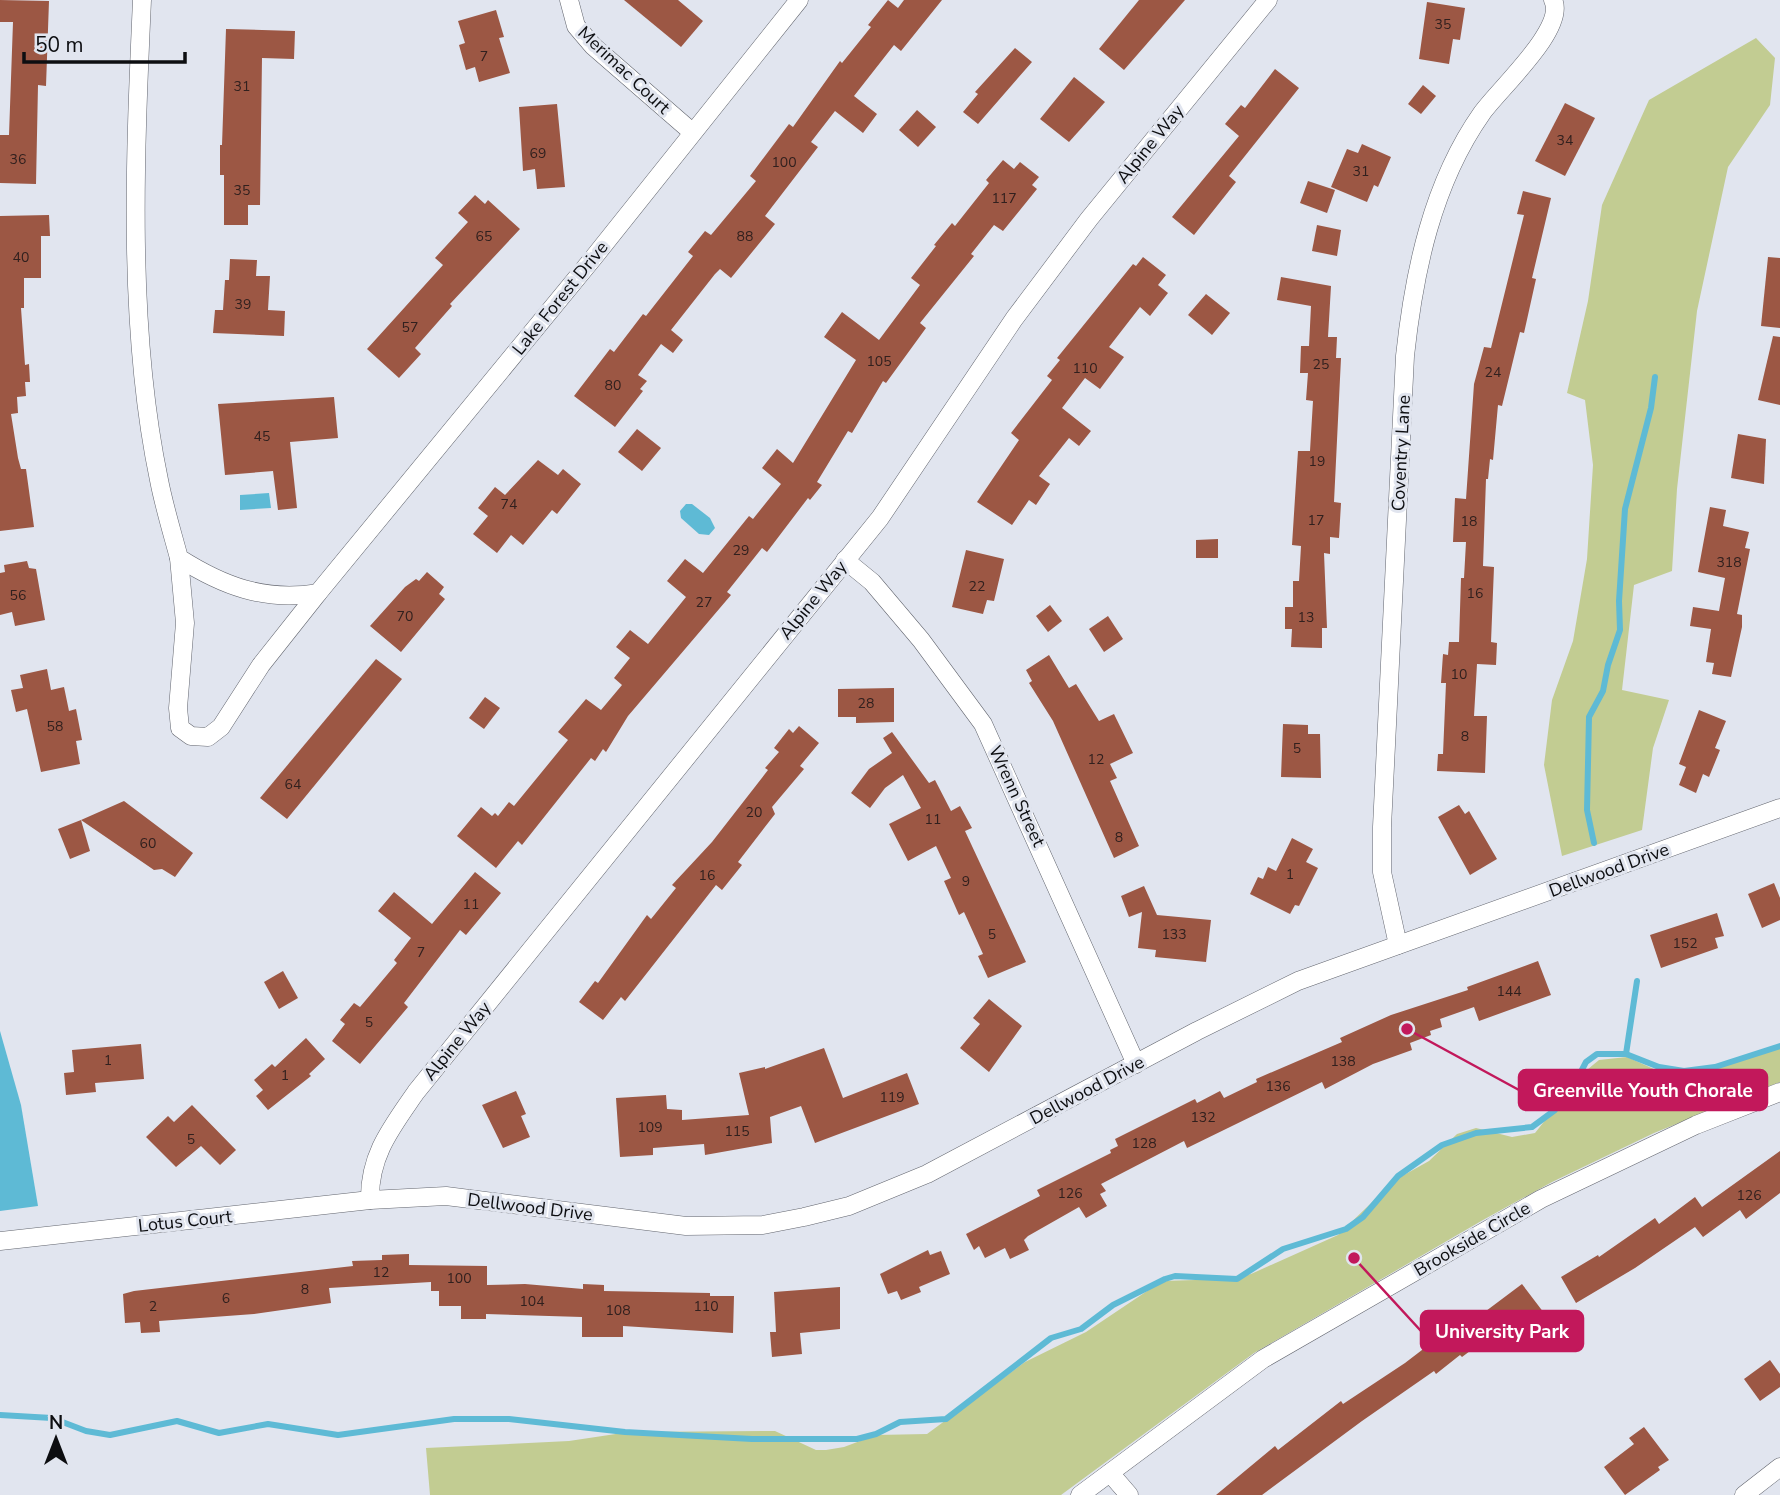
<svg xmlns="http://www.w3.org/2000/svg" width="1780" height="1495" font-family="'Nunito Sans',sans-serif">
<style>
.green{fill:#c2cc92}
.water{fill:#5ebad5}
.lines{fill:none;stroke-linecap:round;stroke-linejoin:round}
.stream{stroke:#5ebad5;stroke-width:6}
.building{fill:#9c5744}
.street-casing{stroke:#62656e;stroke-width:19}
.street{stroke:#fff;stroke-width:18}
.labels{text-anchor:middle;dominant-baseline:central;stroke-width:6;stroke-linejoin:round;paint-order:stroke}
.number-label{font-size:14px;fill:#31201e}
.street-label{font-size:18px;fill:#0d0e11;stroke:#e1e5ef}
.leader{fill:none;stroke:#c2185b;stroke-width:2.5}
.callout-dot{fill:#c2185b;stroke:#e1e5ef;stroke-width:2.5}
.callout{fill:#c2185b;stroke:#c2185b;stroke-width:2.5}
.callout-label{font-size:19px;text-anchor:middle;font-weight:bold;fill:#fff}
</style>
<rect width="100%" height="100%" fill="#e1e5ef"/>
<g class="green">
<path d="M1756 38 1775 58 1770 105 1728 167 1697 311 1677 489 1672 571 1634 585 1622 690 1669 700 1653 748 1642 830 1562 856 1544 765 1552 700 1573 641 1587 559 1593 465 1585 400 1567 393 1588 301 1602 205 1649 100Z"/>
<path d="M1780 1047V1082L1654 1133 1552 1182 1483 1220 1254 1353 1061 1495H430L426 1448 569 1441 629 1432 775 1431 816 1450H826L844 1447 876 1435 927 1434 1025 1362 1086 1332 1162 1281 1228 1279 1251 1274 1338 1235 1395 1180 1429 1161 1457 1134 1476 1128 1512 1137 1535 1133 1582 1074 1599 1060 1627 1057 1674 1078Z"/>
</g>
<g class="water">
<path d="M269 493 271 508 240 510V495Z"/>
<path d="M686 504H692L710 518 715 528 709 535 699 534 681 518 680 511Z"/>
<path d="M0 1031 21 1105 38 1206 0 1211Z"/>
</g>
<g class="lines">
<g class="stream">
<path d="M1594 843 1587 810 1589 717 1603 691 1608 665 1620 630 1619 601 1625 509 1651 408 1655 377"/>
<path d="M1626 1054 1637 981"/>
<path d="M0 1415 52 1418 86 1431 110 1435 177 1421 219 1433 268 1424 338 1435 454 1419H509L625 1432 752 1439H857L876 1434 900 1422 946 1419 1051 1338 1081 1329 1113 1305 1165 1279 1175 1276 1237 1279 1283 1249 1346 1229 1363 1217 1398 1176 1442 1145 1476 1133 1532 1127 1555 1110 1574 1085 1586 1062 1597 1054H1626L1659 1067 1684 1071 1715 1067 1780 1046"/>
</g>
</g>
<g class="building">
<path d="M0 0 49 1 46 86 38 85 36 184 0 183V135H9L13 22H0Z"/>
<path d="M624 0H678L703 21 681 47Z"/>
<path d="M888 0 898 8 904 0H942L901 51 894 45 854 96 877 114 863 133 835 111 811 142 818 147 765 216 775 224 731 278 720 269 715 274 671 330 683 340 673 353 661 344 638 375 647 381 640 389 643 391 615 427 574 396 610 349 614 352 643 314 646 316 693 256 688 252 705 231 711 235 756 181 750 176 789 124 793 127 840 61 842 63 871 27 868 25Z"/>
<path d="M1139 0H1185L1124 70 1099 49Z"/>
<path d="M1427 2 1465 8 1460 40 1453 39 1449 64 1419 59Z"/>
<path d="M496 10 504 37 499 38 510 73 479 82 475 67 466 70 459 45 465 43 458 21Z"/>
<path d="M226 29 295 31 294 59 262 58 260 205H248V225H224V175H220V145H222Z"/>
<path d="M1015 48 1032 62 978 124 963 112 978 94 975 92Z"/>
<path d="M1275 69 1299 88 1229 176 1236 182 1194 235 1172 217 1239 136 1225 124 1241 105 1245 108Z"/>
<path d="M1074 77 1105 102 1069 142 1040 119Z"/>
<path d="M1423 85 1436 96 1421 114 1408 104Z"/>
<path d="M1565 103 1595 118 1565 176 1535 161Z"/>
<path d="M557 104 565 187 537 189 535 169 523 171 519 107Z"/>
<path d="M917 110 936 127 918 147 899 130Z"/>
<path d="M1362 144 1391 157 1378 187 1374 185 1367 202 1331 187 1347 149 1358 153Z"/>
<path d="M1003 160 1014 169 1020 162 1039 177 1032 185 1037 189 1003 231 994 225 971 254 974 256 920 323 926 328 886 383 883 381 852 433 848 431 817 482 822 485 810 500 808 498 767 552 762 548 727 592 731 595 628 716 606 752 603 749 595 761 591 758 522 845 518 841 496 868 457 836 481 807 492 816 495 813 498 816 509 802 514 806 568 740 558 732 586 699 601 710 622 685 614 678 630 658 616 647 630 630 648 644 686 597 667 581 685 559 703 573 749 516 753 519 781 484 762 468 777 449 793 463 856 360 824 337 842 312 879 340 920 285 911 278 936 246 934 245 952 223 955 226 989 183 986 180Z"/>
<path d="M1308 181 1335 190 1327 213 1300 203Z"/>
<path d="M1523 191 1551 198 1532 278 1536 279 1524 333 1520 332 1502 406 1498 405 1493 460 1490 459 1488 479H1486L1483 566 1494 567 1491 642 1497 643 1496 665 1477 664 1474 716H1487L1485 773 1437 771 1438 754H1443L1446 683H1441L1443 654 1448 655 1449 642H1459L1461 578H1464L1466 542H1453L1455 498 1466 499 1474 384 1484 347 1491 348 1524 215 1517 214Z"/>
<path d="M475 195 485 204 488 200 520 229 450 304 452 306 415 348 421 354 399 378 367 349 443 265 435 258 468 222 458 213Z"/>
<path d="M49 215 50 236H41V278H24V308H21L25 365 29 364 30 382H25L26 396 17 397 18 413 11 414 18 458 21 469H26L34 527 0 531V216Z"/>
<path d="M1317 225 1341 230 1337 256 1312 251Z"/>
<path d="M1143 257 1166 275 1158 285 1168 293 1150 316 1140 307 1109 347 1124 357 1100 389 1085 378 1062 408 1091 431 1079 446 1069 438 1039 476 1050 484 1036 505 1029 500 1012 525 977 502 1019 440 1011 433 1052 380 1047 376 1060 360 1057 358 1133 264 1136 266Z"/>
<path d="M1768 257 1780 258V328L1761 326Z"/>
<path d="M230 259 257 260 256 276H270L268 310 285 311 284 336 213 333 215 310H223L225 280H229Z"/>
<path d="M1281 277 1331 286 1328 337H1337L1336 358H1341L1334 502 1341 503 1339 538 1330 537V554L1324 553 1327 628H1322V648L1291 647 1292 629H1285V607H1293V581H1299L1301 546 1292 545 1298 451H1310L1313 401 1306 400 1308 373H1300L1301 346H1309L1311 306 1277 300Z"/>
<path d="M1206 294 1230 313 1212 335 1188 315Z"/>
<path d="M1773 336 1780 337V405L1758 400Z"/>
<path d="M334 397 338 438 290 442 297 508 278 510 273 471 225 475 218 404Z"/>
<path d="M637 429 661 448 642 471 618 452Z"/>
<path d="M1738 434 1766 439 1764 484 1731 478Z"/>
<path d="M538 460 558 475 563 469 581 484 557 514 552 510 523 545 511 535 497 553 473 534 488 516 478 508 495 487 505 495Z"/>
<path d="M1710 507 1726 510 1723 526 1749 532 1745 548 1750 549 1737 614 1742 615V627L1731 677 1712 674 1714 663 1706 662 1711 629 1690 626 1693 607 1719 611 1725 578 1698 572Z"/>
<path d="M1218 539V558H1196V540Z"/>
<path d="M966 550 1004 559 994 601 987 600 983 614 952 607Z"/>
<path d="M27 561 29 568 36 569 45 620 15 626 12 612 0 615V573L5 572 4 565Z"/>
<path d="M427 572 444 587 439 594 445 599 401 652 370 626 405 587 416 579 419 581Z"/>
<path d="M1050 605 1062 621 1048 632 1036 616Z"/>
<path d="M1108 616 1123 639 1104 652 1089 629Z"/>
<path d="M1049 655 1069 688 1076 684 1099 721 1114 714 1133 753 1110 764 1117 778 1110 781 1139 846 1114 858 1053 721 1029 683 1032 681 1026 670Z"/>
<path d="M376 659 402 679 287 819 260 798Z"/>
<path d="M47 669 51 690 64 687 69 711 76 709 82 740 76 741 80 764 41 772 27 709 16 712 11 690 23 688 20 675Z"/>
<path d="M894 688V722L856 723V717H838V689Z"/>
<path d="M485 697 500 708 484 729 469 718Z"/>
<path d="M1699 710 1726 721 1715 748 1720 750 1709 777 1703 774 1696 793 1679 785 1686 767 1679 764Z"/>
<path d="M1283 724 1308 725V734H1320L1321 778 1281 777Z"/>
<path d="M799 726 819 743 800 766 804 769 772 807 775 814 738 862 742 865 722 890 716 885 625 1001 621 997 603 1020 579 1002 595 981 598 983 647 915 651 919 676 888 672 885 712 842 768 770 765 768 779 752 774 748 789 729 793 733Z"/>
<path d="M892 732 929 783 935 780 951 811 960 806 972 828 965 831 1026 962 988 978 978 956 983 954 964 912 959 915 944 881 951 878 936 846 908 861 889 824 921 808 903 775 885 788 870 808 851 793 869 769 892 753 883 738Z"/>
<path d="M124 801 193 853 175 877 162 869 154 870 81 820Z"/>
<path d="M1459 805 1465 814 1469 811 1497 859 1470 875 1438 817Z"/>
<path d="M81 820 90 851 70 859 58 829Z"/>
<path d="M1292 838 1313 849 1306 862 1318 868 1299 906 1295 905 1290 914 1250 894 1258 877 1263 879 1268 867 1276 871Z"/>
<path d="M475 872 501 893 466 935 460 930 404 1003 408 1007 360 1064 332 1041 345 1024 340 1020 354 1003 360 1007 397 963 394 960 411 938 378 911 394 892 432 924Z"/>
<path d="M1774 883 1780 898V920L1762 928 1748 894Z"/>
<path d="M1144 886 1157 915 1211 920 1206 962 1155 957 1156 950 1138 948 1142 912 1129 917 1121 896Z"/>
<path d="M1717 913 1724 936 1715 938 1718 948 1661 968 1650 935Z"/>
<path d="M1538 961 1551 995 1479 1021 1474 1007 1440 1019 1442 1027 1430 1031 1431 1035 1410 1043 1412 1050 1373 1064 1325 1089 1322 1082 1187 1148 1184 1141 1101 1184 1106 1191 1100 1194 1107 1206 1086 1218 1079 1207 1028 1236 1024 1240 1029 1250 1010 1259 1005 1248 985 1258 979 1246 974 1250 966 1234 1040 1196 1037 1190 1111 1153 1110 1150 1118 1146 1115 1139 1195 1099 1197 1103 1220 1091 1224 1098 1257 1082 1256 1079 1342 1042 1340 1038 1391 1015 1468 990 1467 987Z"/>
<path d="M283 971 298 998 279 1009 264 982Z"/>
<path d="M989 999 1022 1026 989 1072 960 1048 980 1024 973 1018Z"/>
<path d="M306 1038 325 1059 309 1074 311 1076 268 1110 256 1096 263 1090 254 1080 272 1064 275 1067Z"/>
<path d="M141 1044 144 1079 95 1083 96 1092 66 1095 64 1073 74 1072 72 1050Z"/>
<path d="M824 1048 843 1098 907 1073 919 1104 815 1143 801 1106 770 1117 772 1143 705 1155 704 1144 653 1148V1155L620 1157 616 1098 666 1095 667 1109 682 1110V1120L749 1115 739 1073 765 1067V1069Z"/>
<path d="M516 1091 526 1114 521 1116 530 1137 503 1148 482 1105Z"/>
<path d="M192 1105 236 1150 220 1165 201 1146 176 1167 146 1137 168 1116 174 1122Z"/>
<path d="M1780 1151V1193L1746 1219 1740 1210 1703 1237 1695 1227 1635 1268 1576 1303 1561 1277 1598 1255 1599 1257 1655 1218 1659 1224 1695 1197 1702 1207Z"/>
<path d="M928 1250 930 1255 941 1251 950 1274 919 1287 921 1292 901 1300 897 1291 888 1294 880 1274Z"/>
<path d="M409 1254V1265L487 1266V1285L525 1284 583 1289V1284L604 1285V1291L710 1293V1296H734L733 1333 623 1326V1337H582V1317L486 1314V1319H461V1306H439V1291H431V1282L329 1288 331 1303 254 1314 159 1321 160 1332 141 1333 140 1322 125 1323 123 1294 134 1291 353 1266 352 1261 382 1260V1255Z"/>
<path d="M1522 1284 1544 1313 1498 1348 1490 1336 1462 1357 1460 1355 1436 1374 1434 1371 1362 1421 1262 1495H1216L1275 1446 1278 1450 1341 1401 1343 1404 1405 1363 1452 1327 1455 1330 1464 1323 1466 1326Z"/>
<path d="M840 1287V1329L800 1333 802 1354 772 1357 770 1332H776L774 1292Z"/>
<path d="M1770 1360 1780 1374V1387L1760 1401 1744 1379Z"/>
<path d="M1644 1427 1669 1460 1658 1467 1660 1470 1625 1495 1604 1467 1634 1444 1629 1438Z"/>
</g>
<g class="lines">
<defs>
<g id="street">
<path d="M142 0C135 155 127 327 159 480 164 506 172 532 179 558 223 586 265 602 318 593L594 257 799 0"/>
<path d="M569 0 576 26 593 46 692 132"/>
<path d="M179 558 185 623 178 708 180 728 191 736 208 737 221 727 261 665 318 593"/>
<path d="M845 560 872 582 921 640 983 724 1136 1064"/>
<path d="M1398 945 1382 872V827L1405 356C1414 272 1432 184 1482 113 1499 89 1567 28 1553 0"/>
<path d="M370 1200C369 1155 392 1127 416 1092L880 518 1014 319 1089 219 1268 0"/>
<path d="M0 1241 370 1200 446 1196 686 1226 763 1225 804 1217 849 1206 927 1174 1197 1031 1298 981 1780 808"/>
<path d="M1110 1473 1129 1495"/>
<path d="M1080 1495 1263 1359 1541 1199 1696 1125 1780 1092"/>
<path d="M1744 1495 1780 1467"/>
</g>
</defs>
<use href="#street" class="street-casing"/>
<use href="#street" class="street"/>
</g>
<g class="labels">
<g class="number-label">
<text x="1443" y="24">35</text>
<text x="484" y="56">7</text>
<text x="242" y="86">31</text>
<text x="1565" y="140">34</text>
<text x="538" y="153">69</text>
<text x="18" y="159">36</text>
<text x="784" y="162">100</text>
<text x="1361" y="171">31</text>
<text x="242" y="190">35</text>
<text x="1004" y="198">117</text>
<text x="484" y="236">65</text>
<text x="745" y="236">88</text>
<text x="21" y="257">40</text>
<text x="243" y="304">39</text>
<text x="410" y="327">57</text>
<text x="879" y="361">105</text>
<text x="1321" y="364">25</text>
<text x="1085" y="368">110</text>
<text x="1493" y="372">24</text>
<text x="613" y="385">80</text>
<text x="262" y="436">45</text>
<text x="1317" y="461">19</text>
<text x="509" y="504">74</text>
<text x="1316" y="520">17</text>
<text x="1469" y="521">18</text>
<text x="741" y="550">29</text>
<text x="1729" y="562">318</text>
<text x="977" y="586">22</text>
<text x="1475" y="593">16</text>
<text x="18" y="595">56</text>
<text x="704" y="602">27</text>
<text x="405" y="616">70</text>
<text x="1306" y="617">13</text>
<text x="1459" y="674">10</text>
<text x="866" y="703">28</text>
<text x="55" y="726">58</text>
<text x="1465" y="736">8</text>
<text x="1297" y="748">5</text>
<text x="1096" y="759">12</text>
<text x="293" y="784">64</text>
<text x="754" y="812">20</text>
<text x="933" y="819">11</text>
<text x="1119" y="837">8</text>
<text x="148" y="843">60</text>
<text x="1290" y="874">1</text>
<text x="707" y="875">16</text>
<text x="966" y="881">9</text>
<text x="471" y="904">11</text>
<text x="992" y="934">5</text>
<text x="1174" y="934">133</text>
<text x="1685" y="943">152</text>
<text x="421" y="952">7</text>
<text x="1509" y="991">144</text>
<text x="369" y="1022">5</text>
<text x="108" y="1060">1</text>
<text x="1343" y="1061">138</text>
<text x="285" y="1075">1</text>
<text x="1278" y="1086">136</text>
<text x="892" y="1097">119</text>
<text x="1203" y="1117">132</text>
<text x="650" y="1127">109</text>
<text x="737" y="1131">115</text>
<text x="191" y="1139">5</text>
<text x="1144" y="1143">128</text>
<text x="1070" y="1193">126</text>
<text x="1749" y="1195">126</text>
<text x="381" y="1272">12</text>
<text x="459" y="1278">100</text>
<text x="305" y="1289">8</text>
<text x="226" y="1298">6</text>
<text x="532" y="1301">104</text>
<text x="153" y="1306">2</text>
<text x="706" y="1306">110</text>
<text x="618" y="1310">108</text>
</g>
<g class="street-label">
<text transform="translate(624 70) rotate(43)">Merimac Court</text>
<text transform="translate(1150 144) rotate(-51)">Alpine Way</text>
<text transform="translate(560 298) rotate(-51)">Lake Forest Drive</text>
<text transform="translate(1401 453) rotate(-87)">Coventry Lane</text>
<text transform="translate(813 600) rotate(-51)">Alpine Way</text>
<text transform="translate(1017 796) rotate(65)">Wrenn Street</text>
<text transform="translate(1609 870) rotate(-20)">Dellwood Drive</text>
<text transform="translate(457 1041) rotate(-51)">Alpine Way</text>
<text transform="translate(1087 1090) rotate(-28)">Dellwood Drive</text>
<text transform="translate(530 1207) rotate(7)">Dellwood Drive</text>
<text transform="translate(185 1221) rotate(-6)">Lotus Court</text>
<text transform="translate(1472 1239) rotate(-30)">Brookside Circle</text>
</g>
</g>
<path class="leader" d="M1407 1029L1519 1090M1354 1258L1421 1331"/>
<g class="callout-dot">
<circle cx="1407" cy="1029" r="7"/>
<circle cx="1354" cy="1258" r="7"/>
</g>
<g class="callout">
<rect x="1519" y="1070" width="248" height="40" rx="7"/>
<rect x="1421" y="1311" width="162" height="40" rx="7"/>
</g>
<g class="callout-label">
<text x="1643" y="1097">Greenville Youth Chorale</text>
<text x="1502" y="1338">University Park</text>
</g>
<g transform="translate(56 1439)" stroke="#e1e5ef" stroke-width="5" paint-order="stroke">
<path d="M0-5L12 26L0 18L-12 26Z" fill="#0d0e11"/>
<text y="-10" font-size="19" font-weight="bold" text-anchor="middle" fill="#0d0e11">N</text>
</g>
<path d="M24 52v10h161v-10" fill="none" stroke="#0d0e11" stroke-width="3.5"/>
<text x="35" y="52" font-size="21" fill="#0d0e11" stroke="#e1e5ef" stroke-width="5" paint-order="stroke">50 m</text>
</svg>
